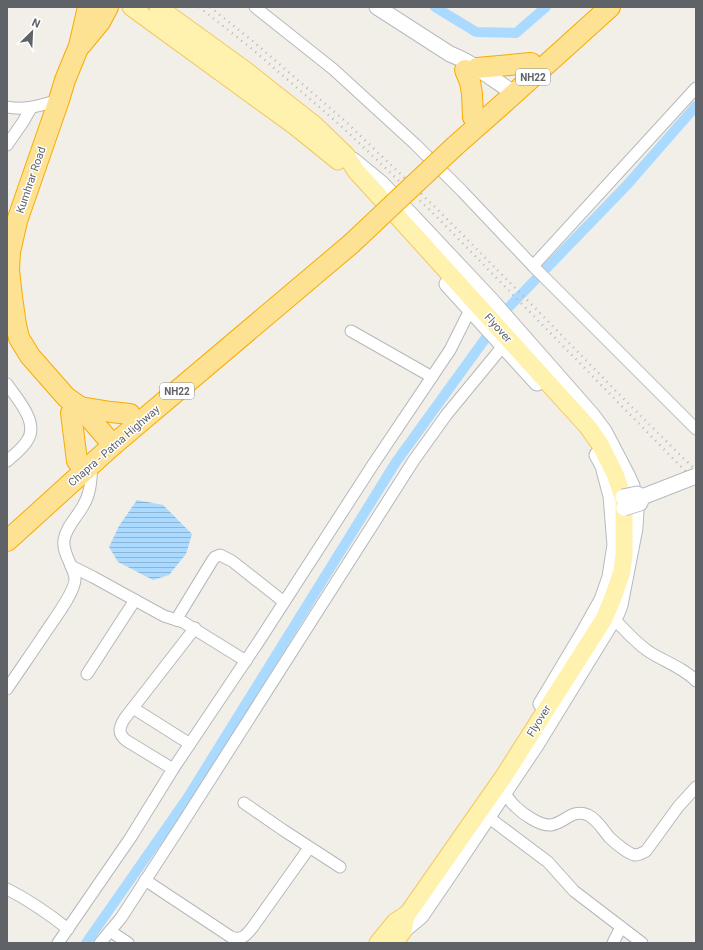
<svg xmlns="http://www.w3.org/2000/svg" width="703" height="950" font-family="Roboto,sans-serif">
<style>
.water{fill:url(#water-rules)}
.lines{fill:none;stroke-linecap:round;stroke-linejoin:round}
.canal{stroke:#aadaff;stroke-width:10}
.street-casing{stroke:#b5b8bc;stroke-width:13}
.secondary-casing{stroke:#b6babf;stroke-width:17}
.primary-casing{stroke:#f2c960;stroke-width:19}
.highway-casing{stroke:#f9ab00;stroke-width:22}
.street{stroke:#fff;stroke-width:11}
.secondary{stroke:#fff;stroke-width:15}
.primary{stroke:#fff2af;stroke-width:17}
.highway{stroke:#fde293;stroke-width:20}
.rail{stroke:#b6b7b8;stroke-width:2.5;stroke-dasharray:1 5;stroke-linecap:butt}
.secondary-bridge-casing{stroke:#b6babf;stroke-width:17;stroke-linecap:butt}
.highway-bridge-casing{stroke:#f9ab00;stroke-width:22;stroke-linecap:butt}
.secondary-bridge{stroke:#fff;stroke-width:15}
.highway-bridge{stroke:#fde293;stroke-width:20}
.labels{text-anchor:middle;dominant-baseline:central;stroke-width:3;stroke-linejoin:round;paint-order:stroke}
.shield{fill:#fff;stroke:#8f9295;stroke-width:1}
.shield-label{font-size:10px;font-weight:bold;fill:#5f6368}
.street-label{font-size:11px;fill:#5f6368;stroke:#fff}
</style>
<defs>
<pattern id="water-rules" width="6" height="5" patternUnits="userSpaceOnUse"><rect width="6" height="5" fill="#aadaff"/><path d="M0 2.5h6" fill="none" stroke="#8eb4d2"/></pattern>
</defs>
<rect width="100%" height="100%" fill="#f1efe8"/>
<path class="water" d="M137 500 163 505 192 534 186 554 169 575 153 580 118 562 109 547 119 526Z"/>
<g class="lines">
<g class="canal">
<path d="M435 7 476 32 516 33 546 7"/>
<path d="M86 943 188 797 396 462 506 310 627 185 696 106"/>
</g>
<defs>
<g id="street">
<path d="M255 7 333 69 415 144 462 191 533 266 696 429"/>
<path d="M7 107C25 111 42 105 59 100"/>
<path d="M7 145 23 122 31 108"/>
<path d="M533 266 696 88"/>
<path d="M351 331 432 377"/>
<path d="M7 384C17 399 40 423 27 441 22 449 14 455 7 461"/>
<path d="M71 566 93 577 164 616 183 622 246 661"/>
<path d="M614 619C625 630 635 642 648 651 663 661 684 668 696 681"/>
<path d="M176 620 212 561 215 557 220 555 232 561 284 602"/>
<path d="M87 674 135 600"/>
<path d="M7 689C19 671 31 654 43 636 51 623 76 592 75 578 73 565 62 553 64 540 66 527 77 517 83 506 91 493 91 479 92 464"/>
<path d="M133 708 190 744"/>
<path d="M173 769 127 741C117 734 119 727 125 718L195 628"/>
<path d="M504 793C508 797 511 803 516 807 523 814 540 826 551 825 565 823 572 808 588 815 598 820 603 830 609 837 614 842 628 854 635 855 639 855 642 853 646 851L678 807 696 787"/>
<path d="M244 803 283 830 340 867"/>
<path d="M488 817 548 862 574 891 642 943"/>
<path d="M145 880 231 937C242 941 246 935 252 928L309 848"/>
<path d="M7 889C29 900 49 914 68 929"/>
<path d="M110 931 128 943"/>
<path d="M58 943 131 837 173 769 259 641 374 463 450 350 470 310"/>
<path d="M100 943 121 918 182 824 414 460 447 414 503 346"/>
<path d="M613 943 621 927"/>
</g>
<g id="secondary">
<path d="M377 7 450 54C474 63 493 80 514 93"/>
<path d="M353 160 381 183 491 300 592 415 604 431 627 475 632 486 636 510 635 528 620 605 617 613 536 745 451 872 421 916 403 931"/>
<path d="M447 284 537 383"/>
<path d="M541 704 584 632 602 600 610 577 615 545 611 496 603 466 597 455"/>
</g>
<g id="primary">
<path d="M131 7 296 127 338 161"/>
<path d="M158 7 245 70 316 126 346 155 356 171 398 217 588 427 600 444 615 474 624 500V555L622 571 616 589 612 600 604 619 504 776 409 912 406 915 403 931 394 943"/>
<path d="M378 943 395 922 406 915"/>
</g>
<g id="highway">
<path d="M88 7 79 46 65 80 59 100 17 221 10 252 9 270 12 297 16 325 19 338 30 356 66 397 80 407 113 445"/>
<path d="M81 45 100 22 108 7"/>
<path d="M477 68 531 63"/>
<path d="M465 70 470 82 472 94 473 117"/>
<path d="M455 146 506 101 610 7"/>
<path d="M80 407 111 412 130 414"/>
<path d="M71 413 77 461"/>
<path d="M7 541 113 445 351 244"/>
</g>
</defs>
<use href="#street" class="street-casing"/>
<use href="#secondary" class="secondary-casing"/>
<use href="#primary" class="primary-casing"/>
<use href="#highway" class="highway-casing"/>
<use href="#street" class="street"/>
<use href="#secondary" class="secondary"/>
<use href="#primary" class="primary"/>
<use href="#highway" class="highway"/>
<g class="rail">
<path d="M199 7 252 49 340 125 433 213 696 482"/>
<path d="M210 7 255 43 345 121 436 208 539 312 614 389 678 453 696 470"/>
</g>
<defs>
<g id="secondary-bridge">
<path d="M623 497 637 494 642 497"/>
<path d="M624 508 640 503 642 497 696 476"/>
</g>
<path id="highway-bridge" d="M351 244 455 146"/>
</defs>
<use href="#secondary-bridge" class="secondary-bridge-casing"/>
<use href="#highway-bridge" class="highway-bridge-casing"/>
<use href="#secondary-bridge" class="secondary-bridge"/>
<use href="#highway-bridge" class="highway-bridge"/>
</g>
<g class="labels">
<g class="shield">
<rect x="516" y="69" width="34" height="16" rx="3"/>
<rect x="160" y="383" width="34" height="16" rx="3"/>
</g>
<g class="shield-label">
<text x="533" y="77">NH22</text>
<text x="177" y="391">NH22</text>
</g>
<g class="street-label">
<text transform="translate(31 180) rotate(-71)">Kumhrar Road</text>
<text transform="translate(498 328) rotate(48)">Flyover</text>
<text transform="translate(114 446) rotate(-41)">Chapra - Patna Highway</text>
<text transform="translate(539 721) rotate(-58)">Flyover</text>
</g>
</g>
<rect width="703" height="950" fill="none" stroke="#5f6368" stroke-width="16"/>
<g transform="translate(32 32) rotate(24)" stroke="#ffffff" stroke-width="3" paint-order="stroke">
<path d="M0-3L7 15L0 10L-7 15Z" fill="#5f6368"/>
<text y="-6" font-size="11" font-weight="bold" text-anchor="middle" fill="#5f6368">N</text>
</g>
</svg>
